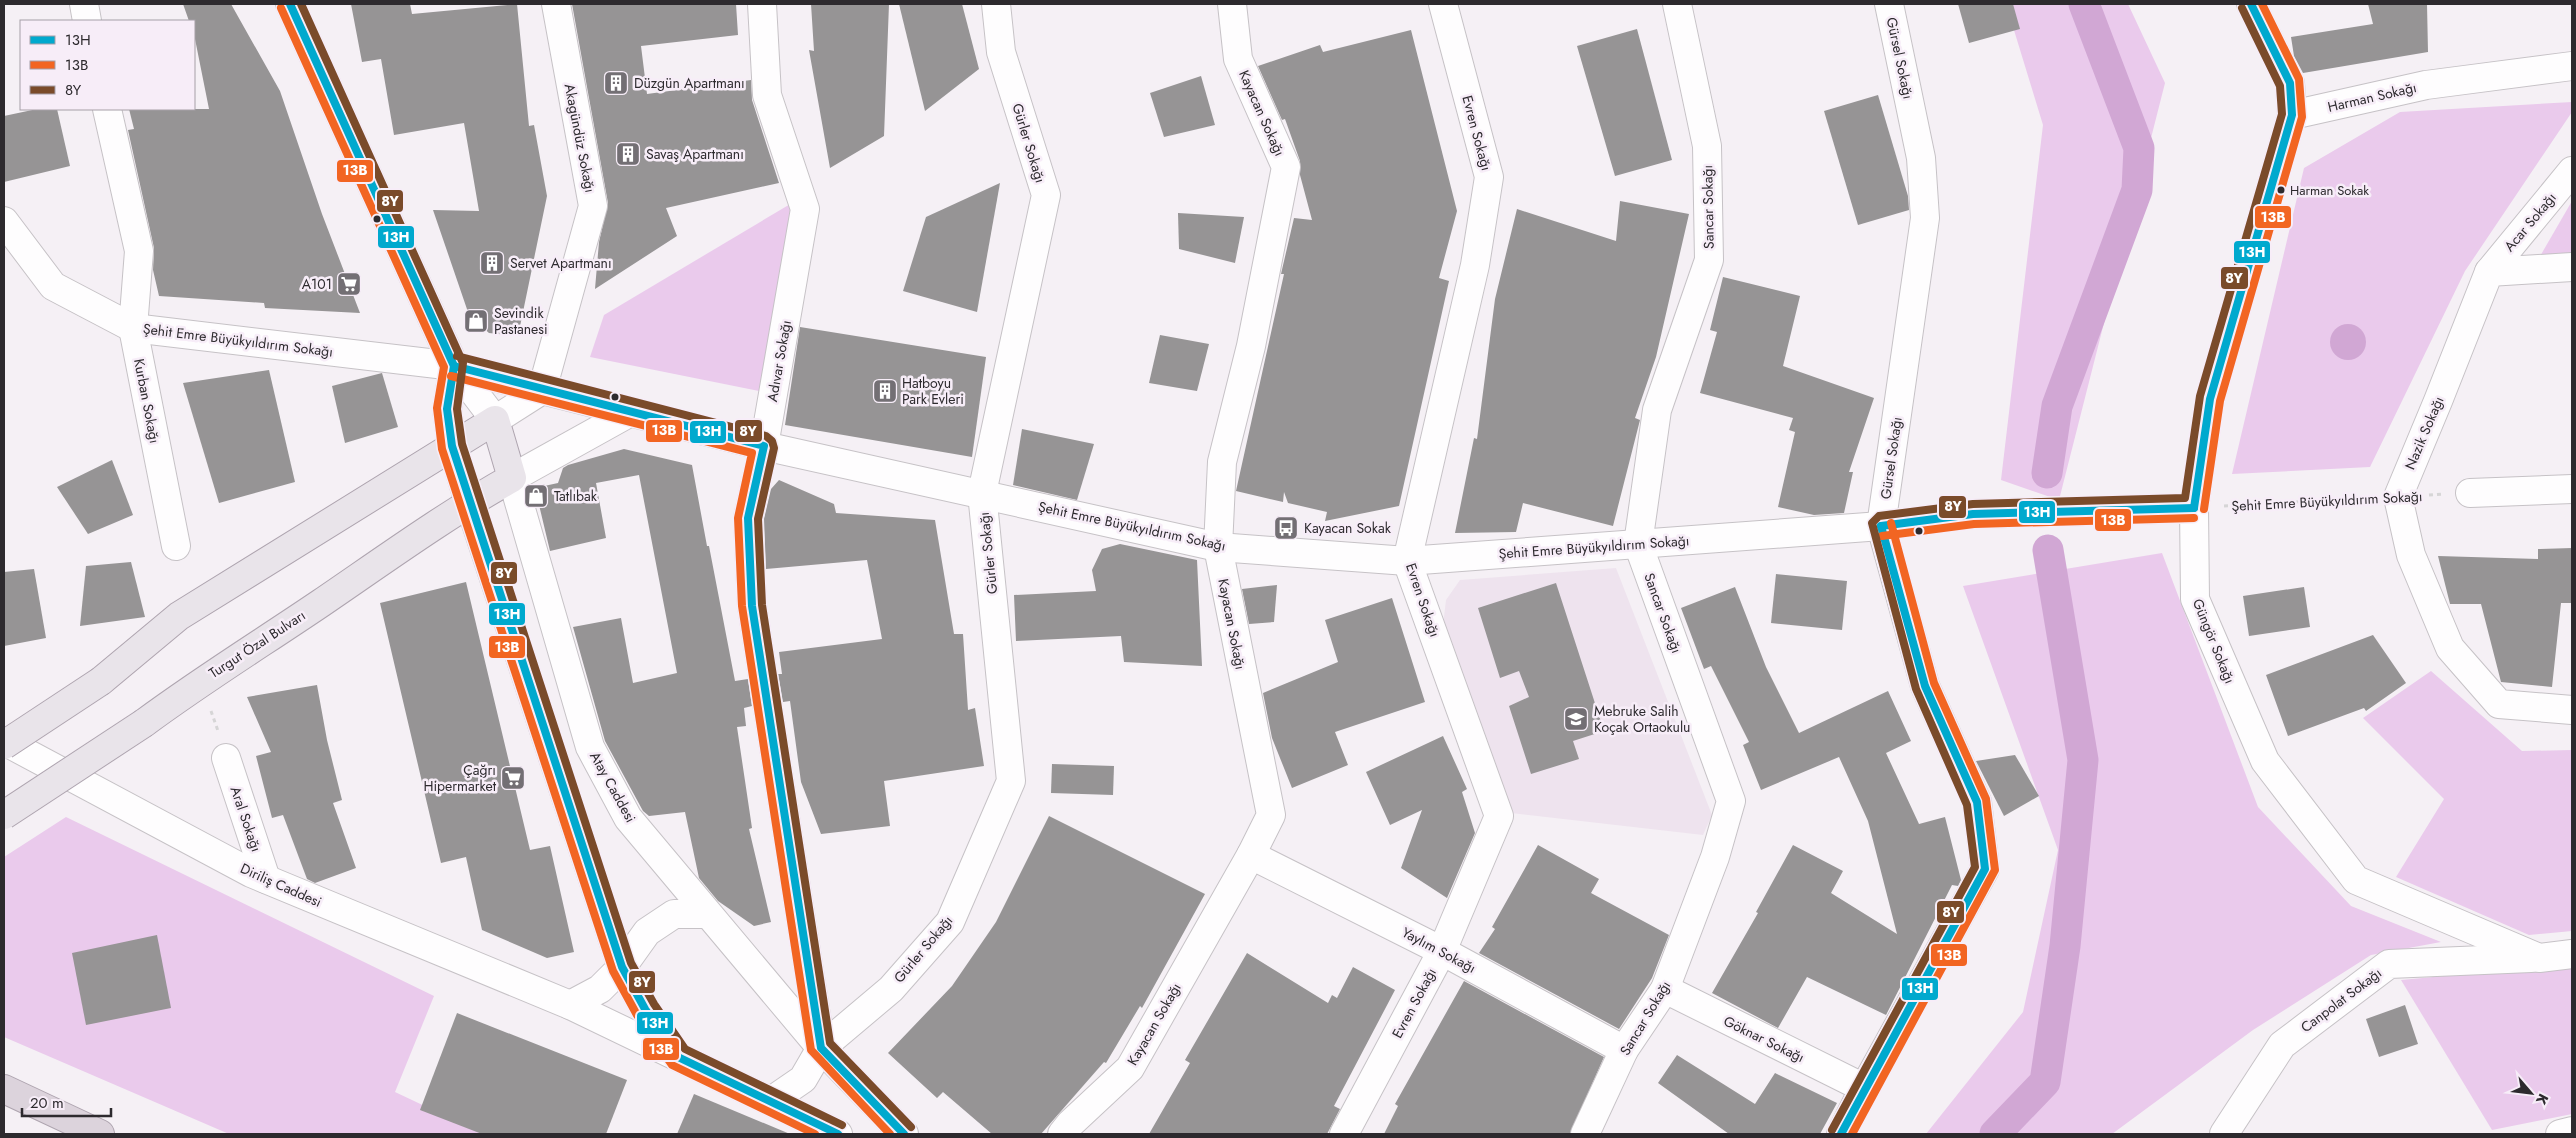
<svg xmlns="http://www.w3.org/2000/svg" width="2576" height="1138" font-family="Jost,sans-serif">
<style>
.built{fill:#eee3ee}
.green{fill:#eacaec}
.water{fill:#d1a7d4}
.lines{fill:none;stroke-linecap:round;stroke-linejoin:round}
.canal{stroke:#d1a7d4;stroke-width:31}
.building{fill:#969495}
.minor-casing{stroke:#c6c2c6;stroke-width:30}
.tertiary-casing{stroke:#c6c2c6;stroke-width:30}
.secondary-casing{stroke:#c6c2c6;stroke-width:30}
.primary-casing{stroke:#aea4af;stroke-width:30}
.motorway-casing{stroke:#aea4af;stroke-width:30}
.path{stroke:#d6d5d6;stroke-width:3;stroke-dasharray:4 4;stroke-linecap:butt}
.minor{stroke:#fefdfe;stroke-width:28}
.tertiary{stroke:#fefdfe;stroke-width:28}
.secondary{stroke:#fefdfe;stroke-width:28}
.primary{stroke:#e9e4ea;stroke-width:28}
.motorway{stroke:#dcd3dc;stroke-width:28}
.primary-bridge-casing{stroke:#aea4af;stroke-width:30;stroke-linecap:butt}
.primary-bridge{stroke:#e9e4ea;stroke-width:28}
.bus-1-casing{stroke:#f7edf8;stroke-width:11}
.bus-2-casing{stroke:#f7edf8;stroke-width:11}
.bus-3-casing{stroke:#f7edf8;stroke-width:11}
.bus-1{stroke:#00a9ce;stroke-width:8}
.bus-2{stroke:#f26522;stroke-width:8}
.bus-3{stroke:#7a4b2a;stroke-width:8}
.bus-dot{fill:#2d2a2e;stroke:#f7edf8;stroke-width:2}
.labels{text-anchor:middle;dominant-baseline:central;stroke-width:5;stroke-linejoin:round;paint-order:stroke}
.bus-label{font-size:13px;fill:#2d2a2e;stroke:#f7edf8;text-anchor:start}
.street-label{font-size:14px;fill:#2d2a2e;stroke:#f7edf8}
.poi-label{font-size:14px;fill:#2d2a2e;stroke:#f7edf8;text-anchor:start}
.line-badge{stroke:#f7edf8;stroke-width:2}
.badge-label{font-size:14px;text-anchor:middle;font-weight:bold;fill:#fff}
</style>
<rect width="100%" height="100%" fill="#f5f0f5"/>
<path class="built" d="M1616 568 1712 815 1703 835 1511 813 1443 625 1446 600 1460 580Z"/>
<g class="green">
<path d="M2006 4H2128L2165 83 2059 500 2001 480 2043 125Z"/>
<path d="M2572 102V112L2465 271 2370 467 2232 474 2304 168 2400 112Z"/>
<path d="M2572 201V256L2539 258Z"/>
<path d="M792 203 759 391 590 357 604 315Z"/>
<path d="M2162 553 2258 807 2351 906 2441 942 2371 955 2253 1030 2112 1134H1926L2023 1012 2058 850 1963 586Z"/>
<path d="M2431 671 2522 751 2572 750V931L2529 935 2396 877 2444 799 2363 718Z"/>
<path d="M66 817 434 996 395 1092 484 1134H229L4 1037V857Z"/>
<path d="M2572 964V1114L2492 1130 2401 980Z"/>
</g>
<circle class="water" cx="2348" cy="342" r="18"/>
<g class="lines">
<g class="canal">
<path d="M2047 473 2057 406 2137 190 2139 148 2084 4"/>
<path d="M1995 1134 2045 1082 2065 946 2083 760 2048 550"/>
</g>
</g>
<g class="building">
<path d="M183 4H231L280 91 322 214 360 313 265 308 264 303 159 296 153 270 154 248 128 130 134 129 129 109H209L194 34V21H189Z"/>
<path d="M351 4H410L412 14 517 4 529 126 534 125 547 196 518 336 489 333 469 315 433 210 479 211 464 123 394 135 381 59 362 62Z"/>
<path d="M572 4H736L738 35 641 46 647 94 751 80 752 100 779 183 666 208 677 236 595 289 599 242 608 203Z"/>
<path d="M811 4H889L884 136 830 168 809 50 814 51Z"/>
<path d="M899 4H962L979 69 925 111Z"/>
<path d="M1958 4H2013L2020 29 1969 43Z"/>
<path d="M2368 4H2427L2428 52 2303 73 2294 56 2291 37 2373 24Z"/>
<path d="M1637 29 1672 160 1615 176 1577 46Z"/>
<path d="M1411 30 1457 211 1439 278 1449 281 1399 506 1325 521 1327 512 1288 503 1284 492 1283 502 1236 491 1284 274H1281L1294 218 1312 220 1300 175V161L1285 119 1282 120 1258 66 1320 45 1323 52Z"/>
<path d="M1201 76 1215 125 1164 137 1150 93Z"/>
<path d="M1878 95 1908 196 1909 210 1858 225 1824 111Z"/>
<path d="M37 109H57L70 166 4 182V116Z"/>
<path d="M1000 183 977 312 903 291 926 217Z"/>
<path d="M1620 201 1689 214 1656 357 1635 418 1640 420 1613 526 1523 503 1516 532 1455 533 1474 438 1477 439 1495 299 1517 209 1616 241Z"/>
<path d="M1178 213 1244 217 1235 263 1179 249Z"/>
<path d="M1723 277 1800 296 1783 366 1874 398 1849 472H1853L1844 513 1814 515 1778 507 1795 432 1789 430 1793 418 1700 393 1717 332 1710 330Z"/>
<path d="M800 327 986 357 972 457 785 425Z"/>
<path d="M1160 335 1209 344 1197 391 1149 383Z"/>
<path d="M269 370 295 482 219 503 183 383Z"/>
<path d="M382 373 398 427 345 443 332 386Z"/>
<path d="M1022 429 1094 444 1077 500 1013 485Z"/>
<path d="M624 449 692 465 707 546H709L735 681 748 679 752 706 744 708 746 726 737 727 752 828 749 829 771 922 754 926 718 901 699 878 685 812 649 816 643 811 605 741 573 627 621 618 633 683 677 673 639 475 596 483 606 538 550 551 535 488 558 483 563 468 568 465Z"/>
<path d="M112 460 133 515 88 534 57 487Z"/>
<path d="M779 480 834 504 836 513 935 520 954 634H963L968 710 975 708 984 766 884 781 890 826 821 834 801 782 790 701 783 702 778 674H782L779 652 882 639 867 560 766 569 764 519 771 489Z"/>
<path d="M1120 544 1197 560 1202 666 1124 662 1121 636 1016 641 1014 595 1096 591 1092 570 1102 549Z"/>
<path d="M2572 548V603H2561L2552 687 2501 682 2481 604H2450L2438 556 2538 559V549Z"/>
<path d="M131 562 145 617 80 626 86 566Z"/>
<path d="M34 569 46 638 4 646V572Z"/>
<path d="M1776 574 1847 581 1842 630 1771 623Z"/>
<path d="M466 582 530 850 550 846 574 952 547 958 482 930 466 857 441 863 380 603Z"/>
<path d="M1556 583 1604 731 1573 741 1579 759 1531 774 1509 706 1529 697 1519 671 1500 678 1478 608Z"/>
<path d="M1277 585 1274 622 1249 624 1242 589Z"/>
<path d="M1735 587 1766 667 1799 733 1888 691 1911 741 1886 753 1919 824 1945 817 1961 880 1958 886 1952 885 1886 1015 1807 977 1778 1028 1712 993 1758 913 1756 912 1793 845 1843 871 1831 893 1897 934 1868 821 1839 757 1761 790 1743 745 1749 742 1711 666 1704 669 1681 608Z"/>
<path d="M2304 587 2310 627 2249 636 2243 596Z"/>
<path d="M1392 598 1425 702 1335 732 1348 765 1292 788 1272 738 1263 693 1338 662 1325 620Z"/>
<path d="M2373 635 2406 683 2366 711 2364 708 2288 736 2266 675Z"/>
<path d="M317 685 327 740 342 800 333 803 356 868 315 883 307 879 283 815 272 818 256 756 271 752 247 697Z"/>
<path d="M1443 736 1467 789 1462 792 1475 833 1447 898 1401 868 1422 810 1390 825 1366 772Z"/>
<path d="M2015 755 2039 796 2004 816 1976 761Z"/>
<path d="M1052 764 1114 766 1113 795 1051 793Z"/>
<path d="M1049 816 1205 894 1142 1008 1140 1006 1106 1063 1104 1062 1041 1134H992L943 1092 937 1098 888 1053 952 986 996 922Z"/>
<path d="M1538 845 1599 879 1591 893 1669 935 1652 978 1619 1029 1479 953 1495 929 1492 927Z"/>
<path d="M157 935 171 1008 86 1025 72 953Z"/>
<path d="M1247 953 1328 1003 1332 995 1337 998 1353 967 1395 990 1334 1106 1340 1109 1327 1134H1149L1190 1063 1185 1060Z"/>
<path d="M1464 981 1604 1057 1570 1134H1384L1398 1106 1395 1104Z"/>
<path d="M2405 1005 2418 1044 2379 1057 2366 1019Z"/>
<path d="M457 1013 627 1080 606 1134H482L420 1110Z"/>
<path d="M1677 1055 1755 1104 1775 1073 1837 1103 1820 1134H1729L1658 1083Z"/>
<path d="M694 1094 790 1134H677Z"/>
</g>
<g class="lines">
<defs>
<g id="minor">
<path d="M84 4 87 21"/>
<path d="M762 4 767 95 805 209 764 446 748 518 752 606 821 1048"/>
<path d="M2251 4 2290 83 2292 115 2210 399 2194 508 2195 599 2265 761 2356 880 2539 958 2572 954"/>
<path d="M107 109 139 251 133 328 176 546"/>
<path d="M2292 115 2426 85 2572 66"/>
<path d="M4 221 53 286 133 328 454 366"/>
<path d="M2572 267 2489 272 2438 401 2398 497 2411 555 2450 648 2499 704 2572 710"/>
<path d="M2489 272 2572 171"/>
<path d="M542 390 593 206 556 4"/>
<path d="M2470 493 2572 489"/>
<path d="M226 758 266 879"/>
<path d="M1251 855 1442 951 1624 1050"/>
<path d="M1665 989 1864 1088"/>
<path d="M821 1048 891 989 950 922 1011 781 982 493 1046 195 1001 52 996 4"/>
<path d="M1062 1134 1070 1124 1130 1068 1251 855 1271 815 1218 547 1222 462 1251 346 1286 167 1238 59 1232 4"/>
<path d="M1344 1134 1442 951 1499 816 1407 561 1475 265 1489 177 1443 4"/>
<path d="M1585 1134 1624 1050 1665 989 1715 857 1731 801 1638 544 1657 410 1709 260 1707 146 1677 4"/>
<path d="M1841 1134 1864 1088 1985 869 1977 802 1925 686 1881 526 1925 218 1921 158 1889 4"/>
<path d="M2224 1134 2282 1045 2389 964 2531 958"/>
<path d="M2560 1134 2572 1131"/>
</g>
<g id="tertiary">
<path d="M495 420 542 390 764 446 1218 547 1407 561 1881 526 1973 514 2194 508"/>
<path d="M512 478 629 413"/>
<path d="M4 741 251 873 570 1005"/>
</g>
<g id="secondary">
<path d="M290 4 454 366 495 420"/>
<path d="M454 366 447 409 452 446 469 502 622 967 645 1009 678 1057"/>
<path d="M454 366 542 390"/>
<path d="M512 478 590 747 628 818 821 1048 904 1134"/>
<path d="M707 914H674L647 932 622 967 600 989 570 1005 838 1134"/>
<path d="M771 1101 803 1079 821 1048"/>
</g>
<path id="primary" d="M101 681 179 616 495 420 512 478C446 515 384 560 321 603 262 643 202 680 144 723"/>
<path id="motorway" d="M4 1089 100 1134"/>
</defs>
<use href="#minor" class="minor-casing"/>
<use href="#tertiary" class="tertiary-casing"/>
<use href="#secondary" class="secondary-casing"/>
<use href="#primary" class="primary-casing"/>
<use href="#motorway" class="motorway-casing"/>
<g class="path">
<path d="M2429 495 2443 494"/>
<path d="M2224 506 2370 498"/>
<path d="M211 711 218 731"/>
</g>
<use href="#minor" class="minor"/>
<use href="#tertiary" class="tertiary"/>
<use href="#secondary" class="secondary"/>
<use href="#primary" class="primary"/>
<use href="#motorway" class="motorway"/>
<defs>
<g id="primary-bridge">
<path d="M4 745 101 681"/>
<path d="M4 815 144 723"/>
</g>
</defs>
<use href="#primary-bridge" class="primary-bridge-casing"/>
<use href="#primary-bridge" class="primary-bridge"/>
<defs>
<g id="bus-1">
<path d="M290 4 454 366 447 409 452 446 622 967 645 1009 678 1057 838 1134"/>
<path d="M454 366 764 446 748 518 752 606 821 1048 904 1134"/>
<path d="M2194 508 2210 399 2292 115 2290 83 2251 4"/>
<path d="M1881 526 1973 514 2194 508"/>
<path d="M1841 1134 1985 869 1977 802 1925 686 1881 526"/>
</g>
<g id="bus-2">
<path d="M281 8 444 367 437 408 442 449 613 971 637 1015 672 1065 815 1134"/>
<path d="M451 376 752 453 738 518 742 606 811 1050 890 1134"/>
<path d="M2204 509 2220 401 2302 117 2299 79 2262 4"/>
<path d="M1882 536 1974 524 2194 518"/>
<path d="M1852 1134 1995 870 1986 799 1934 683 1891 523"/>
</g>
<g id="bus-3">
<path d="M301 4 463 363 457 409 462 444 631 963 654 1004 685 1049 842 1125"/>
<path d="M457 356 766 436 772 441 774 448 758 519 762 605 830 1043 911 1127"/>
<path d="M1832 1130 1975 867 1967 805 1916 689 1872 523 1879 516 1973 504 2185 498 2200 396 2282 114 2280 86 2242 8"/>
</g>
</defs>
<use href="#bus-1" class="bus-1-casing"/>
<use href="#bus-2" class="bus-2-casing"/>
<use href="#bus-3" class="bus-3-casing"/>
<use href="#bus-1" class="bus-1"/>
<use href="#bus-2" class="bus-2"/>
<use href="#bus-3" class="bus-3"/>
</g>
<defs>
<symbol id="building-square" viewBox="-11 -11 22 22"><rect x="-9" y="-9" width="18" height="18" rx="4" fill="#736f74" stroke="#f7edf8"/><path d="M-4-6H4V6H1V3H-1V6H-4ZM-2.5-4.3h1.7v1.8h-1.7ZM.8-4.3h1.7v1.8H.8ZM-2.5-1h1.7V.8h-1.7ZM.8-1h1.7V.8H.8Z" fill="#fff"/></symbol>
<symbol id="supermarket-square" viewBox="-11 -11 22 22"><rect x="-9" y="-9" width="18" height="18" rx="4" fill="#736f74" stroke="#f7edf8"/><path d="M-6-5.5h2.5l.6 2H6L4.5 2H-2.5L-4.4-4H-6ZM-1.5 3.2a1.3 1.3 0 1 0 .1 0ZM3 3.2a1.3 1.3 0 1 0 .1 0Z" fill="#fff"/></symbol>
<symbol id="shop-square" viewBox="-11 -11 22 22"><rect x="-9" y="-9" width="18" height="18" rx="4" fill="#736f74" stroke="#f7edf8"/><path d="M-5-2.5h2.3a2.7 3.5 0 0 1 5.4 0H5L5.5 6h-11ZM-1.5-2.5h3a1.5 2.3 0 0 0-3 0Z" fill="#fff"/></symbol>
<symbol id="bus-square" viewBox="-11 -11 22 22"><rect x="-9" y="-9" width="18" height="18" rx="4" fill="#736f74" stroke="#f7edf8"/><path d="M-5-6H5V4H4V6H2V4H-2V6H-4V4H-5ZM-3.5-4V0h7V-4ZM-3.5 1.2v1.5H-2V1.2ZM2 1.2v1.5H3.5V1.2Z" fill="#fff"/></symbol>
<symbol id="school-square" viewBox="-11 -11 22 22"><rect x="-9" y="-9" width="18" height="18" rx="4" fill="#736f74" stroke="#f7edf8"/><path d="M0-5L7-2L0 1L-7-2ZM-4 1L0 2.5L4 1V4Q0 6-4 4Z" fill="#fff"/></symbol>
</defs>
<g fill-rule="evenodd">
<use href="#building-square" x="602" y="69" width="28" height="28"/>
<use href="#building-square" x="614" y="140" width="28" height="28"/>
<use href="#building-square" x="478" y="249" width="28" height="28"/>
<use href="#supermarket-square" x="335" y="270" width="28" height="28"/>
<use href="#shop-square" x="462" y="307" width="28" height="28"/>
<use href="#building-square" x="871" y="377" width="28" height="28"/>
<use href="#shop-square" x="522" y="482" width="28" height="28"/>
<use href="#bus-square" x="1272" y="514" width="28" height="28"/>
<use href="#school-square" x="1562" y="705" width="28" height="28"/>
<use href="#supermarket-square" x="499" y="764" width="28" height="28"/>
</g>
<g class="bus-dot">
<circle cx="2281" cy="190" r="4.5"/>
<circle cx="377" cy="219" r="4.5"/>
<circle cx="615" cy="397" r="4.5"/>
<circle cx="1919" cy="531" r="4.5"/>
</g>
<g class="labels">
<g class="bus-label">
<text x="2290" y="190">Harman Sokak</text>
</g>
<g class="street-label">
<text transform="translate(1900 58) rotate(78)">Gürsel Sokağı</text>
<text transform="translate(2372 97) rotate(-13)">Harman Sokağı</text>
<text transform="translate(1262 113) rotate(66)">Kayacan Sokağı</text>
<text transform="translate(1477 133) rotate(75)">Evren Sokağı</text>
<text transform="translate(580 138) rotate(79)">Akagündüz Sokağı</text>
<text transform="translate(1029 143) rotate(73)">Gürler Sokağı</text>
<text transform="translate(1708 207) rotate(-91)">Sancar Sokağı</text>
<text transform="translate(2530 222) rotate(-50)">Acar Sokağı</text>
<text transform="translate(238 340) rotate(7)">Şehit Emre Büyükyıldırım Sokağı</text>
<text transform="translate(779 361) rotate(-80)">Adıvar Sokağı</text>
<text transform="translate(147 401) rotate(79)">Kurban Sokağı</text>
<text transform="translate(2424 433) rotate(-67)">Nazik Sokağı</text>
<text transform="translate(1891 458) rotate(-82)">Gürsel Sokağı</text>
<text transform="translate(2327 501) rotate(-3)">Şehit Emre Büyükyıldırım Sokağı</text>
<text transform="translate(1132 526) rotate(12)">Şehit Emre Büyükyıldırım Sokağı</text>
<text transform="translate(1594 547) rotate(-4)">Şehit Emre Büyükyıldırım Sokağı</text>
<text transform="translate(988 553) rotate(-96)">Gürler Sokağı</text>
<text transform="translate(1423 600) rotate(71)">Evren Sokağı</text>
<text transform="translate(1663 613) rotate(70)">Sancar Sokağı</text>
<text transform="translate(1232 624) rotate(79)">Kayacan Sokağı</text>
<text transform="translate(2214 641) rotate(68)">Güngör Sokağı</text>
<text transform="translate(257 644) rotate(-33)">Turgut Özal Bulvarı</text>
<text transform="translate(613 787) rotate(61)">Atay Caddesi</text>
<text transform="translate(246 819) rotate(71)">Aral Sokağı</text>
<text transform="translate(281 885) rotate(24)">Diriliş Caddesi</text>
<text transform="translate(923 949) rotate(-50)">Gürler Sokağı</text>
<text transform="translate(1439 950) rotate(28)">Yaylım Sokağı</text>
<text transform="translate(2341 1000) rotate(-37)">Canpolat Sokağı</text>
<text transform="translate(1414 1003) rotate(-62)">Evren Sokağı</text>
<text transform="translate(1645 1018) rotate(-59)">Sancar Sokağı</text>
<text transform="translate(1154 1024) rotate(-60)">Kayacan Sokağı</text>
<text transform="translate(1764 1039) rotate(26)">Göknar Sokağı</text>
</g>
<g class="poi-label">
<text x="634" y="83">Düzgün Apartmanı</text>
<text x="646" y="154">Savaş Apartmanı</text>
<text x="510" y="263">Servet Apartmanı</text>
<text x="332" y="284" text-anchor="end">A101</text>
<text x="494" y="313">Sevindik<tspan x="494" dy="16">Pastanesi</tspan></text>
<text x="902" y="383">Hatboyu<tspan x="902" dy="16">Park Evleri</tspan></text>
<text x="554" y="496">Tatlıbak</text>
<text x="1304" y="528">Kayacan Sokak</text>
<text x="1594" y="711">Mebruke Salih<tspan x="1594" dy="16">Koçak Ortaokulu</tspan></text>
<text x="496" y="770" text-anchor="end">Çağrı<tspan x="496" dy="16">Hipermarket</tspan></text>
</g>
</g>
<g class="line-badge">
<rect x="336" y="159" width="38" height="24" rx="5" fill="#f26522"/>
<rect x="376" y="189" width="28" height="24" rx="5" fill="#7a4b2a"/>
<rect x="2254" y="205" width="38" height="24" rx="5" fill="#f26522"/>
<rect x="377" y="225" width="38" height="24" rx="5" fill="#00a9ce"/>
<rect x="2233" y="240" width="38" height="24" rx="5" fill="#00a9ce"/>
<rect x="2220" y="266" width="29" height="24" rx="5" fill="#7a4b2a"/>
<rect x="645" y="419" width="38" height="24" rx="5" fill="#f26522"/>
<rect x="734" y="419" width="29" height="24" rx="5" fill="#7a4b2a"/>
<rect x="689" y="420" width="38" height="24" rx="5" fill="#00a9ce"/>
<rect x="1938" y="495" width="29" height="24" rx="5" fill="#7a4b2a"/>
<rect x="2018" y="500" width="38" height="24" rx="5" fill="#00a9ce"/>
<rect x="2094" y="508" width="38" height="24" rx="5" fill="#f26522"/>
<rect x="490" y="561" width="28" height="24" rx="5" fill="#7a4b2a"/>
<rect x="488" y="602" width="38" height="24" rx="5" fill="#00a9ce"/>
<rect x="488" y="635" width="38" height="24" rx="5" fill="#f26522"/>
<rect x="1936" y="900" width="29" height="24" rx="5" fill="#7a4b2a"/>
<rect x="1930" y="943" width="38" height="24" rx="5" fill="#f26522"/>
<rect x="628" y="970" width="28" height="24" rx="5" fill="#7a4b2a"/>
<rect x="1901" y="977" width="38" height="24" rx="5" fill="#00a9ce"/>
<rect x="636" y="1011" width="38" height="24" rx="5" fill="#00a9ce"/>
<rect x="642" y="1037" width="38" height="24" rx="5" fill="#f26522"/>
</g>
<g class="badge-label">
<text x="355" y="175">13B</text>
<text x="390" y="206">8Y</text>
<text x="2273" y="222">13B</text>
<text x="396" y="242">13H</text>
<text x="2252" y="257">13H</text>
<text x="2234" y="283">8Y</text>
<text x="664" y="435">13B</text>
<text x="748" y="436">8Y</text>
<text x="708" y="436">13H</text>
<text x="1953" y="511">8Y</text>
<text x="2037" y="517">13H</text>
<text x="2113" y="525">13B</text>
<text x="504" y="578">8Y</text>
<text x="507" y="619">13H</text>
<text x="507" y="652">13B</text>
<text x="1951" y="917">8Y</text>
<text x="1949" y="960">13B</text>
<text x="642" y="987">8Y</text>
<text x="1920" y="993">13H</text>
<text x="655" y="1028">13H</text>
<text x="661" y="1054">13B</text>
</g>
<rect width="2576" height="1138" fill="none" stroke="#2d2a2e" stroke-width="10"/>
<rect x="20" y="20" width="175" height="90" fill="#f7edf8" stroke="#a69fa7"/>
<rect x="30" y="36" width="25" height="8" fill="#00a9ce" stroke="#a69fa7"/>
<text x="65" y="45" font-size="15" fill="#2d2a2e">13H</text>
<rect x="30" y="61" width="25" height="8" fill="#f26522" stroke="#a69fa7"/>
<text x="65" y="70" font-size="15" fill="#2d2a2e">13B</text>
<rect x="30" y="86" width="25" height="8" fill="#7a4b2a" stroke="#a69fa7"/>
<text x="65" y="95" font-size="15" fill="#2d2a2e">8Y</text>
<g transform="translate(2531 1093) rotate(118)" stroke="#f7edf8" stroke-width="4" paint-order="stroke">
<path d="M0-4L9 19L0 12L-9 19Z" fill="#2d2a2e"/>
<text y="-8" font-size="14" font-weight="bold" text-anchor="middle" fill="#2d2a2e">K</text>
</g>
<path d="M22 1108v8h89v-8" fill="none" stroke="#2d2a2e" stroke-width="2.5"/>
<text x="30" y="1108" font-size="15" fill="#2d2a2e" stroke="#f7edf8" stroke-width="4" paint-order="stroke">20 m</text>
</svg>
